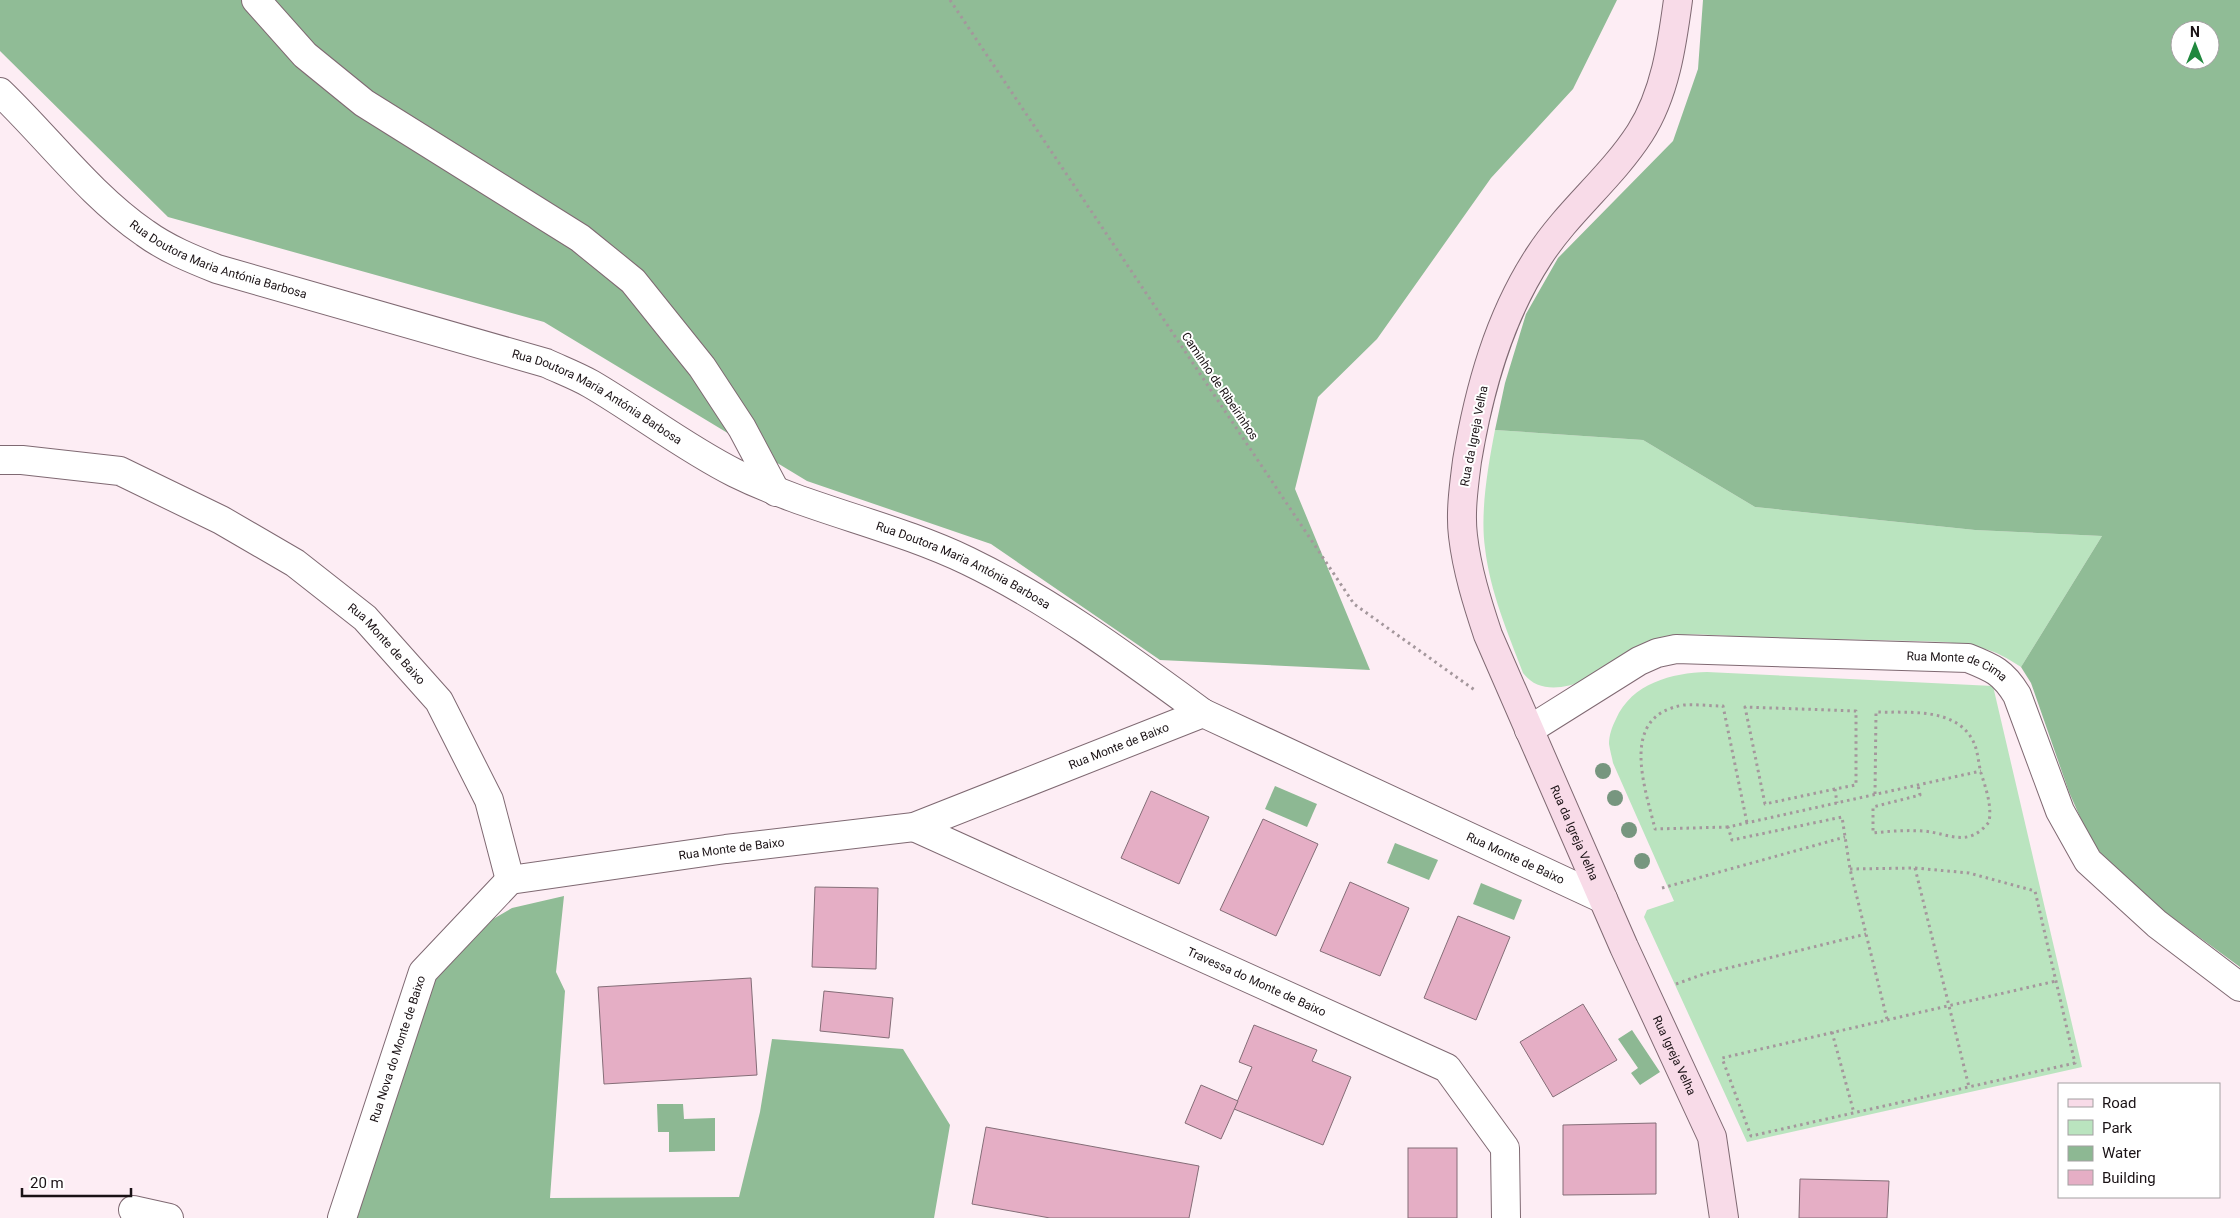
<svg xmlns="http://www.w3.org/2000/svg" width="2240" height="1218" font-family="Roboto,sans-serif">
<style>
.green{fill:#bae4bf}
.forest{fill:#90bc96;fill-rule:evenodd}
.water{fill:#8db893}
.building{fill:#e5aec5;stroke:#846d77}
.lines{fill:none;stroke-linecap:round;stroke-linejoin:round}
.street-casing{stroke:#7f6972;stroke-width:30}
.secondary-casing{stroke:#7f6972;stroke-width:30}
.path{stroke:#a4979c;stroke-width:3;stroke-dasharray:2.5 4;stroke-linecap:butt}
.street{stroke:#fff;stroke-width:28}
.secondary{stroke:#f8dbe8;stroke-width:28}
.tree{fill:#77967f}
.labels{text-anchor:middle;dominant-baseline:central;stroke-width:4;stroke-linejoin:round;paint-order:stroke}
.street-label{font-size:12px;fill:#1a1215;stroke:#fff}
</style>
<rect width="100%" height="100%" fill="#fdedf4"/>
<g class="green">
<path d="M1495 430 1643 440 1755 507 1975 530 2102 536 2021 667C1993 648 1978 646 1945 642 1881 640 1816 639 1751 637 1734 637 1693 632 1679 636 1641 645 1557 718 1523 673 1508 633 1490 592 1485 548 1480 512 1488 466 1495 430Z"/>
<path d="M1707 672 1993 686 2082 1067 1747 1142 1644 917 1647 910 1674 901 1613 763C1612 757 1610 751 1609 744 1609 735 1612 727 1616 719 1632 683 1672 673 1707 672Z"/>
</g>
<g class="forest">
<path d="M0 0H1617L1573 89 1491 178 1377 339 1318 397 1295 489 1370 670 1160 660 991 544 807 481 544 322 168 217 0 51Z"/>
<path d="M1703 0H2240V967L2158 907 2104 858 2088 835 2069 792 2031 683 2021 667 2102 536 1975 530 1755 507 1643 440 1495 430 1505 383 1526 314 1558 258 1673 141 1698 69ZM2180 30H2210V60H2180Z"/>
<path d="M564 896 556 972 565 991 550 1198 739 1197 760 1112 772 1039 903 1049 950 1125 934 1218H355L431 977 469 933 512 908Z"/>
</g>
<g class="water">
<path d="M1275 786 1317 804 1307 827 1265 809Z"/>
<path d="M1395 843 1438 860 1429 880 1387 863Z"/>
<path d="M1481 883 1522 900 1514 920 1473 904Z"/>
<path d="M1632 1030 1660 1072 1640 1085 1631 1073 1638 1068 1618 1039Z"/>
<path d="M657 1104H683L684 1119 715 1118V1151L669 1152V1132H658Z"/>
</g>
<g class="building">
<path d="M1151 791 1209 817 1179 884 1121 858Z"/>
<path d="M1263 819 1318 844 1276 936 1220 910Z"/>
<path d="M1350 882 1409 908 1380 976 1320 951Z"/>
<path d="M815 887 878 888 876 969 812 967Z"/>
<path d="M1458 916 1510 937 1476 1020 1424 998Z"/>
<path d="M751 978 757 1075 604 1084 598 987Z"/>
<path d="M824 991 893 998 889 1038 820 1031Z"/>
<path d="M1583 1004 1617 1060 1553 1097 1520 1042Z"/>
<path d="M1254 1025 1317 1050 1312 1061 1351 1077 1323 1145 1234 1109 1252 1067 1239 1062Z"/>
<path d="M1201 1085 1238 1101 1221 1139 1185 1123Z"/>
<path d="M1656 1123V1194L1563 1195V1125Z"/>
<path d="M986 1127 1199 1166 1189 1218H1050L972 1204Z"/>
<rect x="1408" y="1148" width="49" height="70"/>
<path d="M1800 1179 1889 1181 1887 1218H1799Z"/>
</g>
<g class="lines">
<defs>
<g id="street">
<path d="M256 0 305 55 364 103 580 238 633 281 702 367 742 428 776 492"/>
<path id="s1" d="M0 92C48 138 90 195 145 233 167 249 192 259 217 269L546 363C561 370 577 376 591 384 639 412 685 448 735 473 810 510 893 525 968 561 1051 601 1128 658 1203 713"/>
<path id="s2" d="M0 460H22L120 471 221 520 295 563 365 618 439 701 489 800 510 880 726 849 914 827 1203 713 1603 899"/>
<path id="s3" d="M1529 730 1639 661 1657 653 1676 649 1968 658C1993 668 2003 672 2017 695L2060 811 2088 861 2157 924 2240 987"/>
<path id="s4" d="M914 827 1447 1068 1505 1148 1506 1218"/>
<path d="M133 1210 169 1218"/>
<path id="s5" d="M342 1218 423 972 510 880"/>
</g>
<g id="secondary">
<path id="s6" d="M1678 0C1672 45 1665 94 1640 133 1611 178 1568 211 1539 256 1499 317 1479 389 1467 461 1464 485 1460 512 1463 536 1467 570 1477 602 1488 635L1624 947 1712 1137 1724 1218"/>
</g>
</defs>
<use href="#street" class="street-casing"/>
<use href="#secondary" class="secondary-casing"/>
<g class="path">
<path d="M950 0 1354 604 1476 691"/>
<path d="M1835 789 1765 804 1745 707 1856 711V785L1835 789 1837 803"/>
<path d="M1875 794 1876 712C1907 713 1954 707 1972 739 1978 749 1978 762 1981 773 1986 789 1992 805 1989 822 1968 848 1951 834 1924 831 1907 830 1890 831 1873 833V807L1920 795 1918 785"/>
<path d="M1728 827 1655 829C1645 787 1618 715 1684 705 1696 704 1710 706 1723 706L1747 823"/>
<path d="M1915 868 1969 1087"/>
<path d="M1850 869 1915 868 1969 873 2035 891 2075 1063 1751 1136 1722 1058 2056 981"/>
<path d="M1662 888 1845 837"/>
<path d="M1676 984 1704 974 1866 934"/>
<path d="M1887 1019 1850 869 1842 817 1732 840 1728 827 1981 771"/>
<path d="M1832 1032 1854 1113"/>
</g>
<use href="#street" class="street"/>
<use href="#secondary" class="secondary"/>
</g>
<g class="tree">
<circle cx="1603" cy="771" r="8"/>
<circle cx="1615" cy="798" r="8"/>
<circle cx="1629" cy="830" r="8"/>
<circle cx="1642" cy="861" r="8"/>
</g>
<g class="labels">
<g class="street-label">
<text stroke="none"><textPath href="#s1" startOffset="281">Rua Doutora Maria Antónia Barbosa</textPath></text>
<text transform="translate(1220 386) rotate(56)">Caminho de Ribeirinhos</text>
<text stroke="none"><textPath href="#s1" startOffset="686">Rua Doutora Maria Antónia Barbosa</textPath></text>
<text transform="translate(1474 436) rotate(-79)">Rua da Igreja Velha</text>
<text stroke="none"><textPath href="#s1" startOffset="1091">Rua Doutora Maria Antónia Barbosa</textPath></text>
<text stroke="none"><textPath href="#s2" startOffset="441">Rua Monte de Baixo</textPath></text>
<text stroke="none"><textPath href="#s3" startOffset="452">Rua Monte de Cima</textPath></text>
<text stroke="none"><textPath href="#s2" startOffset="1340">Rua Monte de Baixo</textPath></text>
<text stroke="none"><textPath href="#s6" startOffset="911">Rua da Igreja Velha</textPath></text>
<text stroke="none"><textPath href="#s2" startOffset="936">Rua Monte de Baixo</textPath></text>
<text stroke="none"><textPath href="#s2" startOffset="1775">Rua Monte de Baixo</textPath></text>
<text stroke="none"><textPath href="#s4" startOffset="376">Travessa do Monte de Baixo</textPath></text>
<text stroke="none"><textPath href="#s5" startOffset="178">Rua Nova do Monte de Baixo</textPath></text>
<text stroke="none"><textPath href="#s6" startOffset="1155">Rua Igreja Velha</textPath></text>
</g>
</g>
<rect x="2058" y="1083" width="162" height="115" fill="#ffffff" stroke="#a3a0a1"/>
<rect x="2068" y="1099" width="25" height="8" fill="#f8dbe8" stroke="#a3a0a1"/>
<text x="2102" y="1108" font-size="15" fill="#1a1215">Road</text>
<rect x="2068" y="1120" width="25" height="15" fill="#bae4bf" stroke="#a3a0a1"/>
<text x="2102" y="1133" font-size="15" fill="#1a1215">Park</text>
<rect x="2068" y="1146" width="25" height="15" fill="#8db893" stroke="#a3a0a1"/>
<text x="2102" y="1158" font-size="15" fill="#1a1215">Water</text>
<rect x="2068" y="1170" width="25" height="15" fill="#e5aec5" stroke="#a3a0a1"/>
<text x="2102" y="1183" font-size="15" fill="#1a1215">Building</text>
<g transform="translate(2195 45)"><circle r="24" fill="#ffffff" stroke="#a3a0a1"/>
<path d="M0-4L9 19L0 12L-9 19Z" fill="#20883e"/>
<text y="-8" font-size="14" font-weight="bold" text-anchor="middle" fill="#1a1215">N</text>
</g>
<path d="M22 1188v8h109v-8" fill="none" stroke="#1a1215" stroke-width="2.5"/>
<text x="30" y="1188" font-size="15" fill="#1a1215" stroke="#ffffff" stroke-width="4" paint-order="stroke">20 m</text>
</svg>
